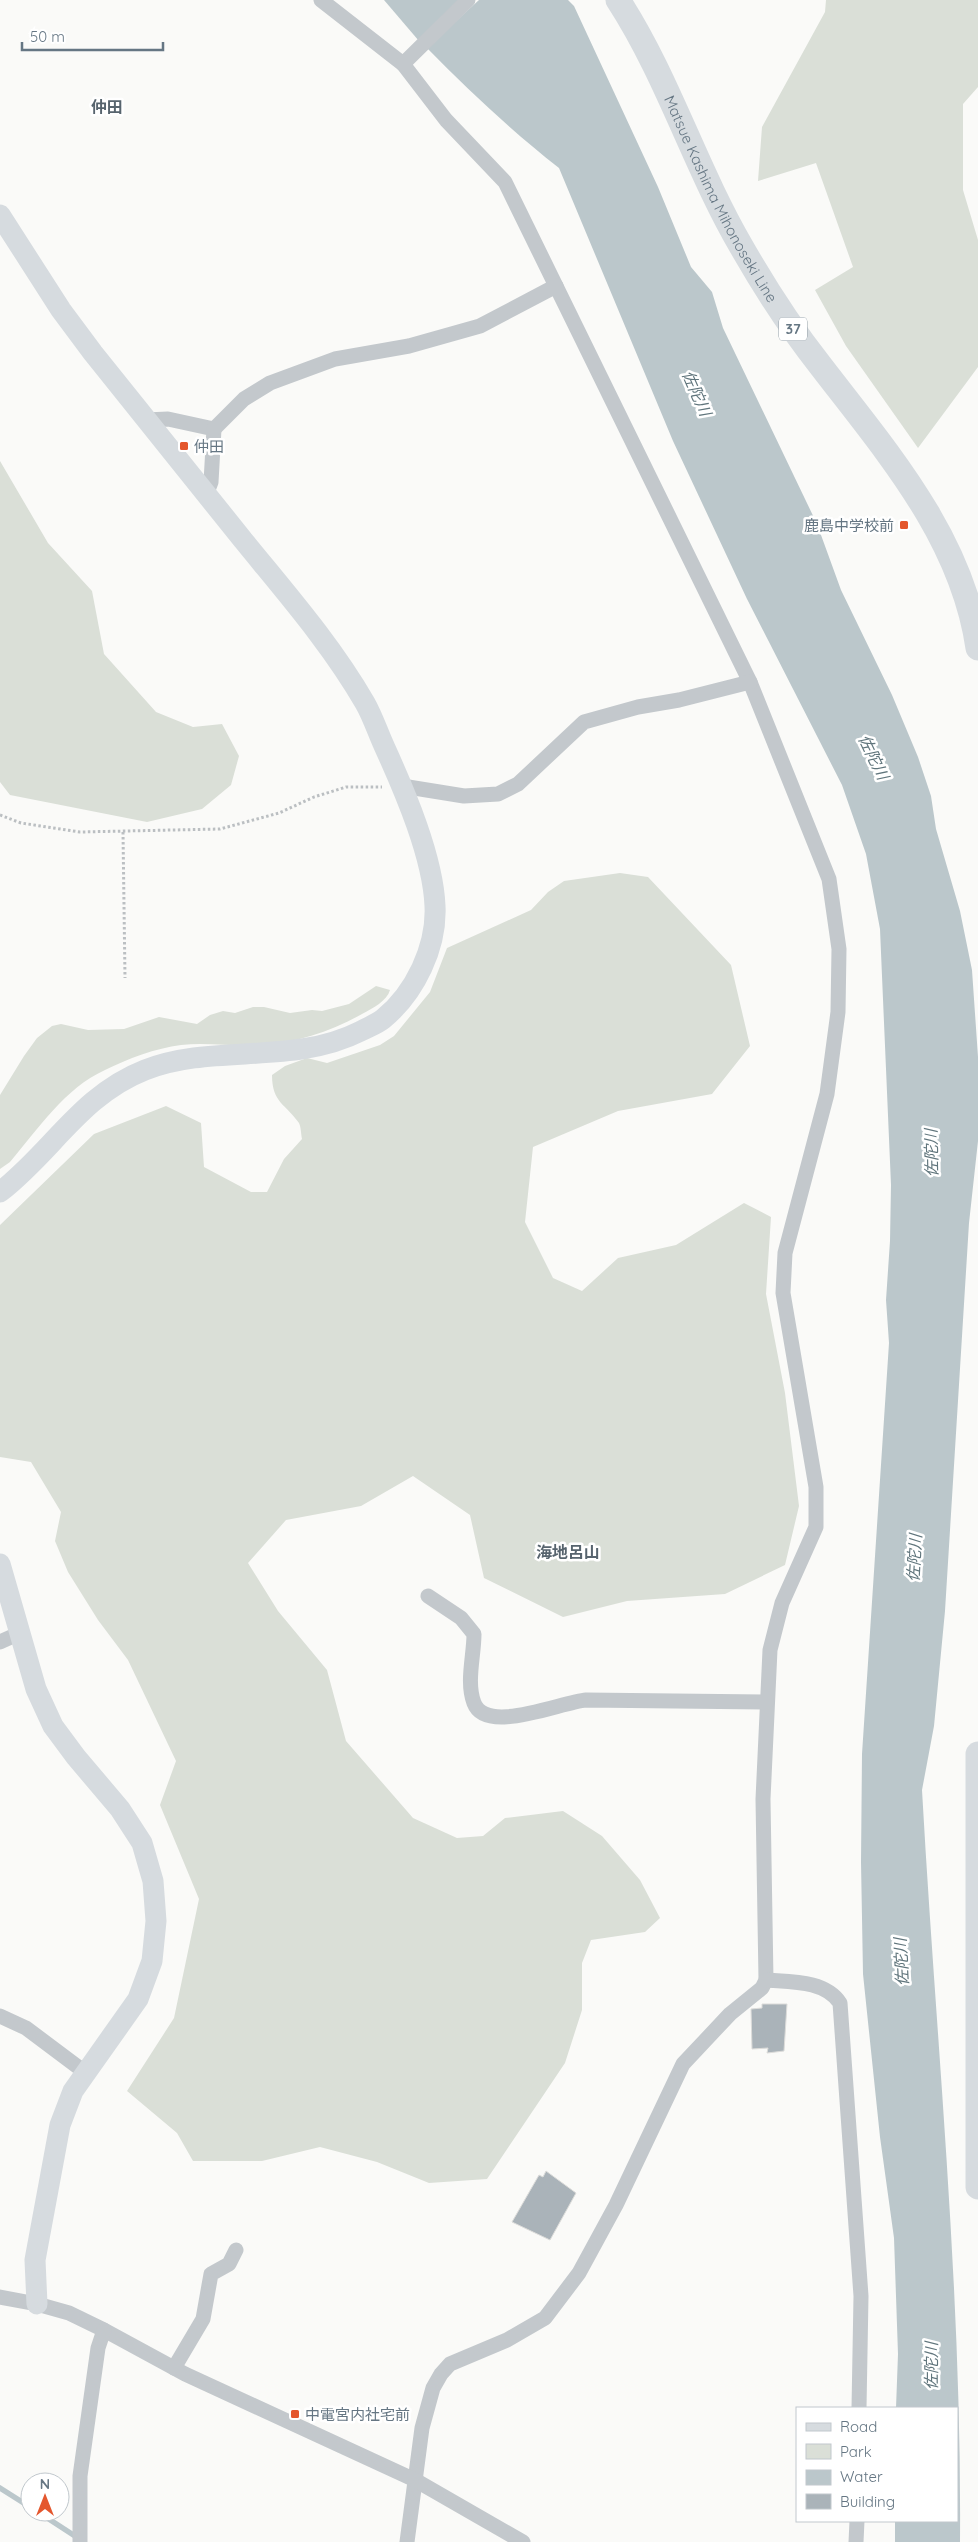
<svg xmlns="http://www.w3.org/2000/svg" width="978" height="2542" font-family="Quicksand,'Noto Sans JP',sans-serif">
<style>
.green{fill:#dadfd7}
.water{fill:#bbc7cb}
.lines{fill:none;stroke-linecap:round;stroke-linejoin:round}
.stream{stroke:#bbc7cb;stroke-width:5.5}
.building{fill:#aab3b9;stroke:#dcdcda}
.path{stroke:#bbbfc2;stroke-width:3;stroke-dasharray:2.5 2.5;stroke-linecap:butt}
.street{stroke:#c3c8cc;stroke-width:15}
.secondary{stroke:#d6dbdf;stroke-width:21}
.primary{stroke:#d6dbdf;stroke-width:25}
.poi-dot{fill:#e4572e;stroke:#fff;stroke-width:2}
.labels{text-anchor:middle;dominant-baseline:central;stroke-width:5;stroke-linejoin:round;paint-order:stroke}
.shield{fill:#fff;stroke:#939fa8;stroke-width:1}
.shield-label{font-size:14px;font-weight:bold;fill:#657683}
.street-label{font-size:15px;fill:#657683;stroke:#fff}
.poi-label{font-size:15px;fill:#657683;stroke:#fff;text-anchor:start}
.neighbourhood-label{font-size:16px;font-weight:bold;fill:#57646e;stroke:#fff}
.water-label{font-size:16px;font-style:italic;fill:#60757c;stroke:#fff}
</style>
<rect width="100%" height="100%" fill="#fafaf8"/>
<g class="green">
<path d="M826 0H978V87L963 104V190L978 240V367L918 448 846 346 815 290 853 267 816 163 758 181 762 127 825 12Z"/>
<path d="M0 461 48 543 92 591 104 654 156 712 193 727 222 724 239 756 231 785 202 809 147 822 10 795 0 782Z"/>
<path d="M620 873 648 877 731 965 750 1046 712 1094 618 1111 533 1147 525 1222 553 1278 582 1291 618 1258 676 1245 744 1203 771 1217 766 1294 785 1393 799 1506 785 1565 725 1594 627 1601 563 1617 484 1578 470 1515 413 1476 361 1506 286 1520 248 1563 278 1611 327 1670 346 1741 413 1818 457 1838 483 1836 505 1818 563 1811 602 1836 640 1880 660 1918 645 1932 591 1940 582 1963V2010L565 2063 487 2179 429 2183 377 2162 320 2147 262 2161H193L177 2133 127 2091 174 2018 199 1899 160 1805 176 1761 128 1660 98 1620 68 1572 55 1541 61 1512 31 1462 0 1457V1225L94 1134 166 1106 201 1123 204 1167 251 1192H267L284 1159 302 1139C301 1134 301 1127 299 1123 286 1104 272 1103 272 1075L285 1066 307 1058 327 1063 380 1045 394 1036 430 992 447 948 531 910 548 892 564 881Z"/>
<path d="M376 986 390 990C387 1001 373 1008 362 1014 332 1031 296 1043 261 1045 235 1047 207 1042 181 1045 156 1048 127 1059 105 1070 65 1088 38 1129 10 1162L0 1169V1095L24 1056 37 1038 52 1026 61 1024 88 1030 124 1029 159 1017 197 1024 210 1015 223 1011 235 1013 253 1007H264L290 1013 312 1010 322 1011 349 1004Z"/>
</g>
<g class="water">
<path d="M384 0H462L419 41Z"/>
<path d="M479 0H568L574 6 658 187 691 267 712 292 723 328 817 524 841 590 892 695 918 757 931 796 936 829 960 911 972 970 978 1057V1141L969 1223 945 1611 934 1726 922 1790C936 2041 962 2291 960 2542H895V2521H957V2408H896L898 2354 894 2238 880 2137 863 1974 861 1862 862 1754 889 1343 886 1300 890 1241 891 1185 882 976 880 929 866 854 842 785 747 599 673 441 559 168C512 131 469 91 427 48Z"/>
</g>
<g class="lines">
<g class="stream">
<path d="M0 2488 30 2507"/>
<path d="M38 2512 78 2538"/>
</g>
</g>
<g class="building">
<path d="M762 2004H787L784 2051 767 2053 768 2048 752 2049 751 2009 762 2008Z"/>
<path d="M546 2171 576 2193 550 2240 512 2222 539 2175 543 2177Z"/>
</g>
<g class="lines">
<g class="path">
<path d="M0 815 21 823 80 832 220 829 279 813 314 797 346 787H382"/>
<path d="M123 832 125 978"/>
</g>
<g class="street">
<path d="M321 0 403 64 446 120 505 182 750 682 829 879 839 949 838 1012 827 1094 785 1253 783 1293 816 1487V1527L782 1603 770 1650 763 1799 766 1980 762 1988 730 2014 683 2064 616 2205 579 2273 545 2318 507 2340 450 2364 441 2374 433 2388 422 2428 407 2542"/>
<path d="M403 64 468 0"/>
<path d="M146 420 168 419 214 429 211 482 206 495"/>
<path d="M214 429 244 399 270 383 335 359 409 346 480 326 556 286"/>
<path d="M402 786 464 796 498 794 518 784 584 722 638 707 679 700 750 682"/>
<path d="M428 1596 461 1618 474 1634C474 1656 466 1682 474 1703 486 1735 561 1702 586 1700L767 1702"/>
<path d="M0 1642 20 1633"/>
<path d="M766 1980C790 1982 825 1980 840 2003L861 2296 859 2408"/>
<path d="M0 2016 26 2028 86 2073"/>
<path d="M0 2297 37 2304 69 2313 104 2330 185 2374 415 2480 523 2542"/>
<path d="M174 2368 203 2319 211 2274 229 2264 236 2250"/>
<path d="M80 2542V2476L98 2348 104 2330"/>
<path d="M856 2542 857 2521"/>
</g>
<g class="secondary">
<path d="M0 215 61 310 93 353C143 416 193 478 243 540 286 593 331 644 365 703 373 717 378 733 385 748 405 792 433 857 435 906 437 947 415 993 383 1019 377 1024 368 1027 361 1031 292 1066 214 1043 145 1070 81 1095 52 1152 0 1192"/>
<path d="M0 1564 36 1689 53 1726 76 1757 120 1809 142 1843 153 1881 156 1921 152 1961 138 1999 73 2091 60 2125 35 2260 37 2304"/>
</g>
<g class="primary">
<path id="s1" d="M618 0C668 77 695 167 741 246 765 288 790 327 820 365 886 451 962 537 978 648"/>
<path d="M978 1754V2187"/>
</g>
</g>
<g class="poi-dot">
<rect x="179" y="441" width="10" height="10" rx="2.5"/>
<rect x="899" y="520" width="10" height="10" rx="2.5"/>
<rect x="290" y="2409" width="10" height="10" rx="2.5"/>
</g>
<g class="labels">
<rect class="shield" x="779" y="317.5" width="28" height="23" rx="4"/>
<g class="shield-label">
<text x="793" y="329">37</text>
</g>
<g class="street-label">
<text stroke="none"><textPath href="#s1" startOffset="224">Matsue Kashima Mihonoseki Line</textPath></text>
</g>
<g class="poi-label">
<text x="194" y="446">仲田</text>
<text x="894" y="525" text-anchor="end">鹿島中学校前</text>
<text x="305" y="2414">中電宮内社宅前</text>
</g>
<g class="neighbourhood-label">
<text x="107" y="107">仲田</text>
<text x="568" y="1552">海地呂山</text>
</g>
<g class="water-label">
<text transform="translate(697 393) rotate(66)">佐陀川</text>
<text transform="translate(874 757) rotate(64)">佐陀川</text>
<text transform="translate(931 1153) rotate(-91)">佐陀川</text>
<text transform="translate(914 1558) rotate(-87)">佐陀川</text>
<text transform="translate(901 1962) rotate(-93)">佐陀川</text>
<text transform="translate(931 2366) rotate(-90)">佐陀川</text>
</g>
</g>
<rect x="796" y="2407" width="162" height="115" fill="#ffffff" stroke="#c1c8cd"/>
<rect x="806" y="2423" width="25" height="8" fill="#d6dbdf" stroke="#c1c8cd"/>
<text x="840" y="2432" font-size="15" fill="#657683">Road</text>
<rect x="806" y="2444" width="25" height="15" fill="#dadfd7" stroke="#c1c8cd"/>
<text x="840" y="2457" font-size="15" fill="#657683">Park</text>
<rect x="806" y="2470" width="25" height="15" fill="#bbc7cb" stroke="#c1c8cd"/>
<text x="840" y="2482" font-size="15" fill="#657683">Water</text>
<rect x="806" y="2494" width="25" height="15" fill="#aab3b9" stroke="#c1c8cd"/>
<text x="840" y="2507" font-size="15" fill="#657683">Building</text>
<g transform="translate(45 2497)"><circle r="24" fill="#ffffff" stroke="#c1c8cd"/>
<path d="M0-4L9 19L0 12L-9 19Z" fill="#e4572e"/>
<text y="-8" font-size="14" font-weight="bold" text-anchor="middle" fill="#657683">N</text>
</g>
<path d="M22 42v8h141v-8" fill="none" stroke="#657683" stroke-width="2.5"/>
<text x="30" y="42" font-size="15" fill="#657683" stroke="#ffffff" stroke-width="4" paint-order="stroke">50 m</text>
</svg>
